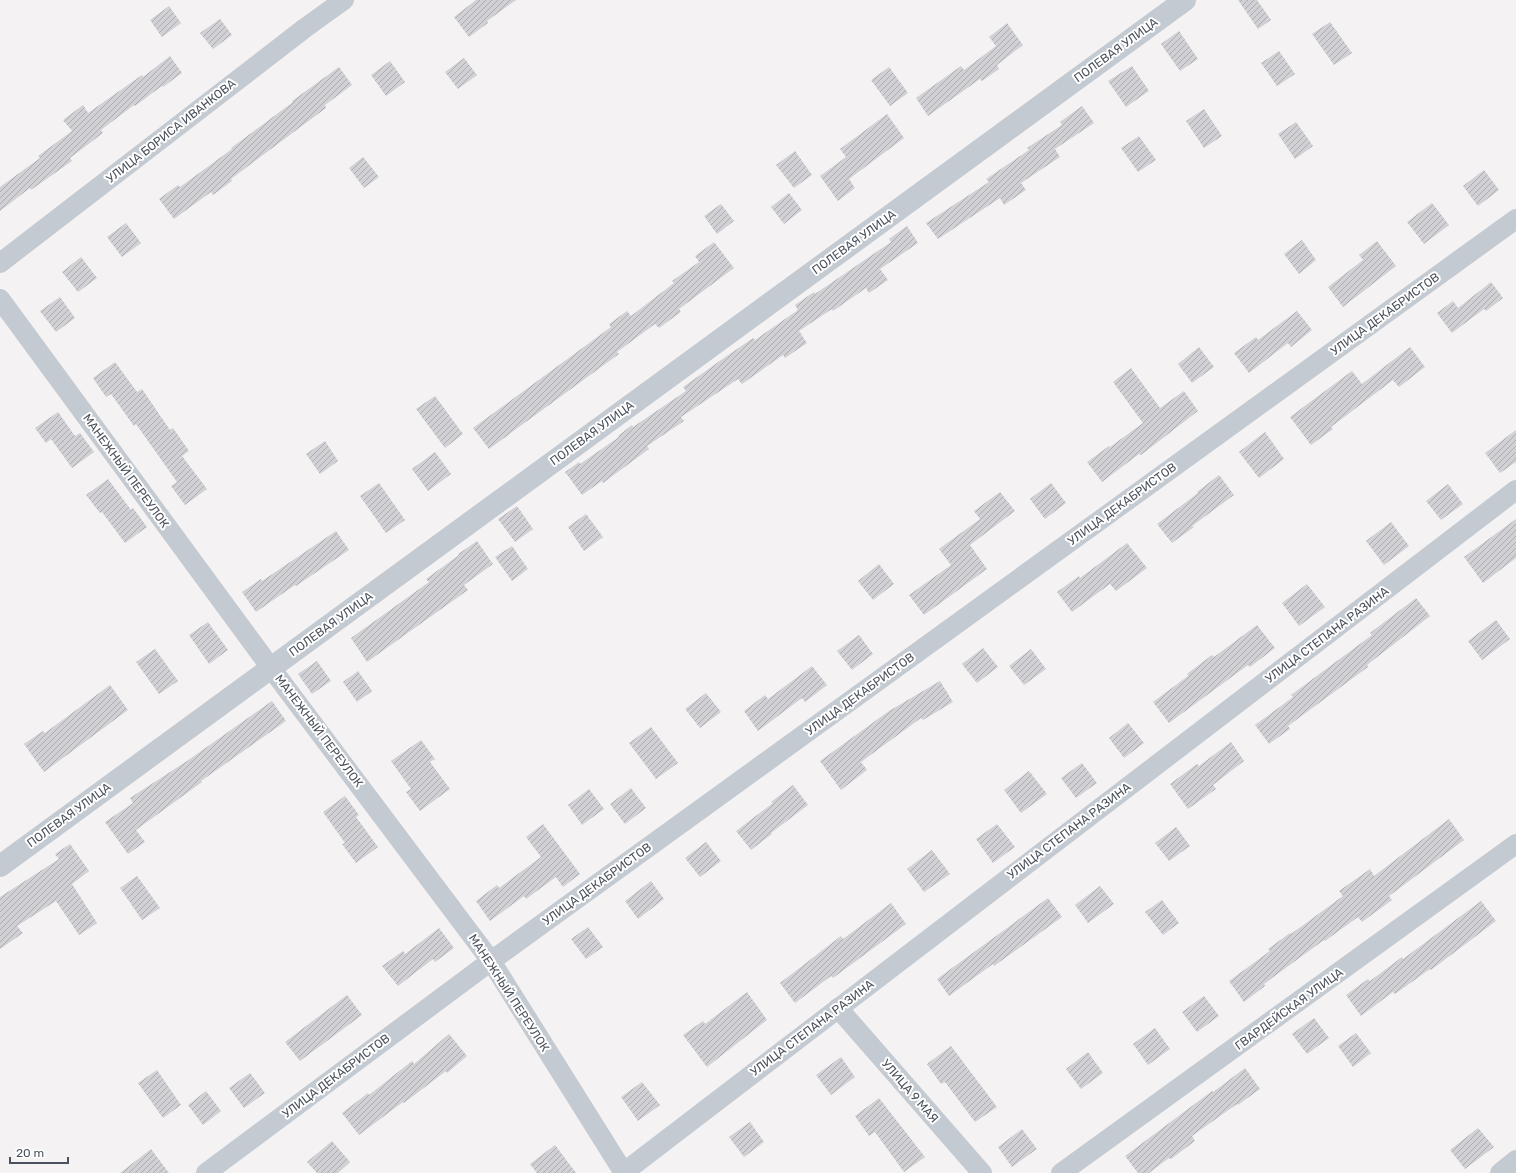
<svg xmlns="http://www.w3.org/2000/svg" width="1516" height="1173" font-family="Rubik,sans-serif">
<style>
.building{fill:url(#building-hatch)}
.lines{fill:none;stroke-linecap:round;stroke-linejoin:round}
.minor{stroke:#c4cad1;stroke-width:20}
.tertiary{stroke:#c4cad1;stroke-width:22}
.labels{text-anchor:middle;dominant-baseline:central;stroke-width:4;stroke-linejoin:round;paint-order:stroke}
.street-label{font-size:12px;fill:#4c525d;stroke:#fff}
</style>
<defs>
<pattern id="building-hatch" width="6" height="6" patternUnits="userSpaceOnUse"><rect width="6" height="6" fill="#d0d0d5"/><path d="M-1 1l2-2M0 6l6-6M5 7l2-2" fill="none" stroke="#ababb0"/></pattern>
</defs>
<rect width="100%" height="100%" fill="#f4f2f2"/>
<g class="building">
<path d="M476 0H516L487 21 488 23 469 37 454 17Z"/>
<path d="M1238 0H1257L1271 20 1258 29Z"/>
<path d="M169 6 181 23 162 37 150 20Z"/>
<path d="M220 19 232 35 213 49 200 33Z"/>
<path d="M1330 22 1352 53 1334 65 1312 34Z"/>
<path d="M1007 23 1023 45 997 65 999 69 982 81 980 79 928 116 916 98 961 66 964 70 996 46 989 37Z"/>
<path d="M1179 31 1198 59 1180 71 1161 44Z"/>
<path d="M1279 51 1295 74 1277 86 1261 63Z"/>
<path d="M170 56 182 73 163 87 162 86 135 106 134 105 101 130 103 133 70 158 72 161 31 190 30 188 0 211V187L40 158 38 156 72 131 63 120 83 105 88 113 142 75 143 77Z"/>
<path d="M464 58 477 75 458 89 445 72Z"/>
<path d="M390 61 405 82 386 96 371 75Z"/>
<path d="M1132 66 1149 91 1126 107 1108 81Z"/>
<path d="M339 67 352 85 325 105 326 108 231 179 232 181 213 195 211 192 174 219 159 199 178 185 180 187 232 149 231 148 293 102 292 101Z"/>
<path d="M889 67 908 93 890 106 871 80Z"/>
<path d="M1082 106 1094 123 1055 149 1060 157 1021 183 1026 190 1004 205 1000 198 938 239 926 223 989 182 986 179 1029 150 1027 148 1062 125 1060 122Z"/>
<path d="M1204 109 1222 136 1204 148 1186 121Z"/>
<path d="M887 114 904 138 849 179 855 188 838 201 820 176 846 157 840 149Z"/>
<path d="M1296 122 1313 146 1295 159 1278 134Z"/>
<path d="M1139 136 1156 160 1138 172 1121 148Z"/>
<path d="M795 151 812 175 794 188 776 165Z"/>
<path d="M363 157 379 177 364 188 349 168Z"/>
<path d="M1484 170 1499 190 1478 206 1463 186Z"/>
<path d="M789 193 802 210 784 224 771 207Z"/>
<path d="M1432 203 1449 225 1424 244 1407 222Z"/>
<path d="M721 204 734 221 717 234 704 216Z"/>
<path d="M126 223 141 243 122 257 107 237Z"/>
<path d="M907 226 918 243 880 269 888 280 869 293 866 288 833 311 832 309 799 331 807 343 785 358 783 355 742 384 738 379 681 417 684 421 647 446 649 449 603 483 602 481 582 495 565 472 579 462 580 464 619 437 618 436 632 425 633 427 686 391 683 387 724 358 753 338 755 340 798 310 795 305 814 292 815 294 891 242 889 239Z"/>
<path d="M1302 240 1316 260 1299 274 1284 254Z"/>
<path d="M1377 241 1396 266 1343 307 1328 287 1363 260 1359 255Z"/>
<path d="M714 242 734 268 679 309 681 312 659 328 655 324 617 352 619 354 489 449 473 428 611 327 609 324 627 311 631 316 674 283 672 281 699 262 695 256Z"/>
<path d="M81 257 97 278 78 292 62 272Z"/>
<path d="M1491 282 1503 298 1486 311 1484 309 1452 333 1437 313 1453 301 1458 308Z"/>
<path d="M60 297 75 318 56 332 40 311Z"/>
<path d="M1297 311 1312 330 1291 347 1288 343 1249 373 1234 353 1256 337 1258 340Z"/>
<path d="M1199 347 1214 367 1192 383 1178 364Z"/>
<path d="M1410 347 1425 367 1399 387 1393 380 1331 427 1333 429 1311 445 1290 417 1352 371 1362 384Z"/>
<path d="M115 362 137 392 142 389 170 430 173 428 189 451 182 456 207 489 185 505 171 486 177 482 136 424 134 426 111 394 106 397 93 378Z"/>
<path d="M1131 368 1160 408 1184 391 1198 411 1141 455 1139 454 1102 482 1087 462 1109 446 1110 447 1143 423 1113 382Z"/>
<path d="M435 396 463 434 445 448 416 409Z"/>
<path d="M58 412 75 436 80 433 94 452 72 468 51 439 46 443 35 428Z"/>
<path d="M1516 430V462L1500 473 1485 453Z"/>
<path d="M1265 432 1284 459 1259 478 1239 452Z"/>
<path d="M325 441 338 461 320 474 306 454Z"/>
<path d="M435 452 451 474 428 491 412 469Z"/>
<path d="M1219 475 1234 495 1192 526 1194 527 1172 543 1157 524 1198 493 1197 492Z"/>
<path d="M108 479 131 510 133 508 147 527 125 543 102 512 100 513 86 495Z"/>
<path d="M379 483 405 520 386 533 360 496Z"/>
<path d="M1051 483 1066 503 1045 519 1030 499Z"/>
<path d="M1448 484 1463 504 1441 520 1426 501Z"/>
<path d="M1000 492 1015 511 970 545 987 569 924 615 909 595 951 565 939 549 980 519 974 511Z"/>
<path d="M517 506 533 529 515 542 498 519Z"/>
<path d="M586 514 603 537 584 551 568 527Z"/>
<path d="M1516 519V558L1483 583 1464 557Z"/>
<path d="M1391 522 1409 546 1384 565 1366 541Z"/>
<path d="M336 531 349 550 296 586 295 585 256 612 242 592 261 579 262 581Z"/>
<path d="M477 541 493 564 464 585 468 590 367 662 351 638 429 582 426 579 459 555 458 554Z"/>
<path d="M1127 543 1147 568 1116 591 1110 584 1072 612 1057 592 1079 576 1080 578Z"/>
<path d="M512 546 528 569 512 581 495 557Z"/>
<path d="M879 564 894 584 873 600 858 581Z"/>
<path d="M1307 584 1325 607 1299 626 1282 603Z"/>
<path d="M1416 598 1430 616 1367 665 1368 667 1288 726 1290 729 1269 744 1255 725 1293 697 1291 695 1372 635 1370 633Z"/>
<path d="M1496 620 1510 639 1482 660 1468 641Z"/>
<path d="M208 622 228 650 209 664 189 635Z"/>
<path d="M1257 625 1275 648 1250 667 1248 665 1169 723 1153 702 1188 676 1187 674 1212 655 1214 657Z"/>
<path d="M859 635 873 654 852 670 837 651Z"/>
<path d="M983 648 998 667 977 683 962 664Z"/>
<path d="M155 649 178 681 159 694 136 662Z"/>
<path d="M1031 649 1046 669 1024 685 1009 666Z"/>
<path d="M317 661 331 681 312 694 298 674Z"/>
<path d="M812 666 827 685 805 702 802 698 758 731 744 711 765 695 768 699Z"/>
<path d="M358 671 372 691 357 702 343 682Z"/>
<path d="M940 681 953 702 923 720 921 718 861 762 867 770 841 790 820 761 889 711Z"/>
<path d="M110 685 128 710 44 772 24 744 43 731 45 733Z"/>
<path d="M706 693 721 712 700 728 685 709Z"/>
<path d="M272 701 286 721 201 781 202 782 136 830 145 842 128 854 105 822 133 803 130 798 187 761Z"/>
<path d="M1128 723 1144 743 1124 758 1109 738Z"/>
<path d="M651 727 678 763 656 779 629 743Z"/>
<path d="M421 740 435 759 430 762 450 789 420 811 406 792 411 789 391 761Z"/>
<path d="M1231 742 1244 761 1213 785 1216 789 1188 809 1170 784 1197 764 1199 766Z"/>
<path d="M1082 763 1097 783 1076 798 1061 778Z"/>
<path d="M1029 771 1047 794 1021 813 1004 790Z"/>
<path d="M793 785 808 805 771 833 772 834 751 850 736 831 773 803 771 802Z"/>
<path d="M631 788 646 808 625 824 610 804Z"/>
<path d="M589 789 604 809 582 825 568 805Z"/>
<path d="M345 796 359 815 356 817 378 847 356 863 342 844 345 843 323 812Z"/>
<path d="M1449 819 1464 840 1389 896 1392 900 1362 922 1358 917 1325 941 1324 940 1264 984 1265 986 1244 1002 1229 981 1270 951 1268 949 1290 933 1291 934 1343 896 1339 891 1370 869 1374 876Z"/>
<path d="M543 824 580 874 563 887 556 877 526 899 524 896 490 921 476 901 497 885 499 888 541 857 526 837Z"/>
<path d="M997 824 1015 847 993 863 976 839Z"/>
<path d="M1176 827 1190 846 1169 861 1155 843Z"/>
<path d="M706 842 721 861 700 877 685 858Z"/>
<path d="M70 844 89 871 72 884 97 923 79 935 56 901 17 926 23 933 0 949V897L59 859 55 854Z"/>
<path d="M932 850 950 874 924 892 907 869Z"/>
<path d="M137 876 160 908 142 920 120 888Z"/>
<path d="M651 881 664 899 638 919 625 901Z"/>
<path d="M1100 886 1114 904 1088 923 1075 905Z"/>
<path d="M1048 898 1062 917 994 966 993 964 949 996 937 979Z"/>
<path d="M1162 900 1179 923 1163 935 1145 912Z"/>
<path d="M1481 901 1496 921 1431 970 1430 969 1395 994 1393 992 1361 1016 1346 995 1368 979 1370 981 1402 957 1403 959Z"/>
<path d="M891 903 906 924 833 978 831 976 795 1003 780 983 841 936 843 939Z"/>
<path d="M588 927 603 947 586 959 571 939Z"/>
<path d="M439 928 454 948 435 962 433 959 398 986 382 966 403 951 405 954Z"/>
<path d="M747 992 767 1020 707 1067 683 1035 703 1021 705 1024Z"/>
<path d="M347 995 362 1015 300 1061 285 1042Z"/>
<path d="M1204 996 1219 1016 1197 1032 1182 1012Z"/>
<path d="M1314 1018 1329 1038 1307 1054 1292 1034Z"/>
<path d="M1155 1028 1170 1049 1148 1065 1133 1044Z"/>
<path d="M1356 1033 1371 1053 1353 1067 1338 1046Z"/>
<path d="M449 1034 467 1056 447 1073 446 1071 404 1103 403 1102 359 1135 342 1113 368 1093 369 1095 412 1061 414 1064Z"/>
<path d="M951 1046 997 1107 975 1122 945 1082 941 1084 927 1064Z"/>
<path d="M1088 1052 1103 1073 1081 1089 1066 1069Z"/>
<path d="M841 1057 855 1077 831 1095 816 1075Z"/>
<path d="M1245 1068 1260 1089 1238 1105 1237 1104 1192 1136 1195 1141 1171 1159 1169 1158 1149 1173H1138L1125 1156 1212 1091 1213 1092Z"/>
<path d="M157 1070 181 1105 163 1118 138 1083Z"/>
<path d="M250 1073 265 1093 244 1108 229 1088Z"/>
<path d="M642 1082 660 1105 638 1121 621 1097Z"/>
<path d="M206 1091 221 1111 203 1125 188 1105Z"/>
<path d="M879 1098 925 1157 904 1172 875 1132 869 1136 855 1116Z"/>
<path d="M750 1122 764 1142 744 1157 729 1137Z"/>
<path d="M1478 1128 1494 1147 1465 1169 1450 1150Z"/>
<path d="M1022 1129 1037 1149 1012 1167 998 1147Z"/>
<path d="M332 1141 350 1162 338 1173H317L307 1162Z"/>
<path d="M555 1145 576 1173H537L530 1164Z"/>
<path d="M151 1149 169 1173H120Z"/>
</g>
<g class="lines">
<g class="minor">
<path d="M0 263 305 28 344 0"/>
<path d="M0 299 271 668 491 961 624 1173"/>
<path d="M838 1008 982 1173"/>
<path d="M206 1173 491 961 1516 219"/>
<path d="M623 1173 1516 490"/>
<path d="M1061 1173 1516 844"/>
<path d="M1500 1173 1516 1160"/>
</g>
<path class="tertiary" d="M0 866 1185 0"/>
</g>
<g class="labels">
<g class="street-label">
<text transform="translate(1116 50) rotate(-36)">ПОЛЕВАЯ УЛИЦА</text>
<text transform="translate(171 131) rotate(-38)">УЛИЦА БОРИСА ИВАНКОВА</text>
<text transform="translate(854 242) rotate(-36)">ПОЛЕВАЯ УЛИЦА</text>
<text transform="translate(1385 314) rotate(-36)">УЛИЦА ДЕКАБРИСТОВ</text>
<text transform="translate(592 433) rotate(-36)">ПОЛЕВАЯ УЛИЦА</text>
<text transform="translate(126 471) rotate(54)">МАНЕЖНЫЙ ПЕРЕУЛОК</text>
<text transform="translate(1122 504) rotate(-36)">УЛИЦА ДЕКАБРИСТОВ</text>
<text transform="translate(331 624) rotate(-36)">ПОЛЕВАЯ УЛИЦА</text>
<text transform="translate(1327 635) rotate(-37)">УЛИЦА СТЕПАНА РАЗИНА</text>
<text transform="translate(860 694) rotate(-36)">УЛИЦА ДЕКАБРИСТОВ</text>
<text transform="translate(319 731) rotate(53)">МАНЕЖНЫЙ ПЕРЕУЛОК</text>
<text transform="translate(69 815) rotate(-36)">ПОЛЕВАЯ УЛИЦА</text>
<text transform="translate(1069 831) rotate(-37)">УЛИЦА СТЕПАНА РАЗИНА</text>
<text transform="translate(597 884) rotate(-36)">УЛИЦА ДЕКАБРИСТОВ</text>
<text transform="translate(509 993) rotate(57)">МАНЕЖНЫЙ ПЕРЕУЛОК</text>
<text transform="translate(1289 1009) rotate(-36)">ГВАРДЕЙСКАЯ УЛИЦА</text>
<text transform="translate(812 1028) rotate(-37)">УЛИЦА СТЕПАНА РАЗИНА</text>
<text transform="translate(336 1076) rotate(-37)">УЛИЦА ДЕКАБРИСТОВ</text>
<text transform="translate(910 1091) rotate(49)">УЛИЦА 9 МАЯ</text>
</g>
</g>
<path d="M10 1157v6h58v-6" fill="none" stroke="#4c525d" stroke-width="2"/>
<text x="16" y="1157" font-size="12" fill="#4c525d" stroke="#ffffff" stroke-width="3" paint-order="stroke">20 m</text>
</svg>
